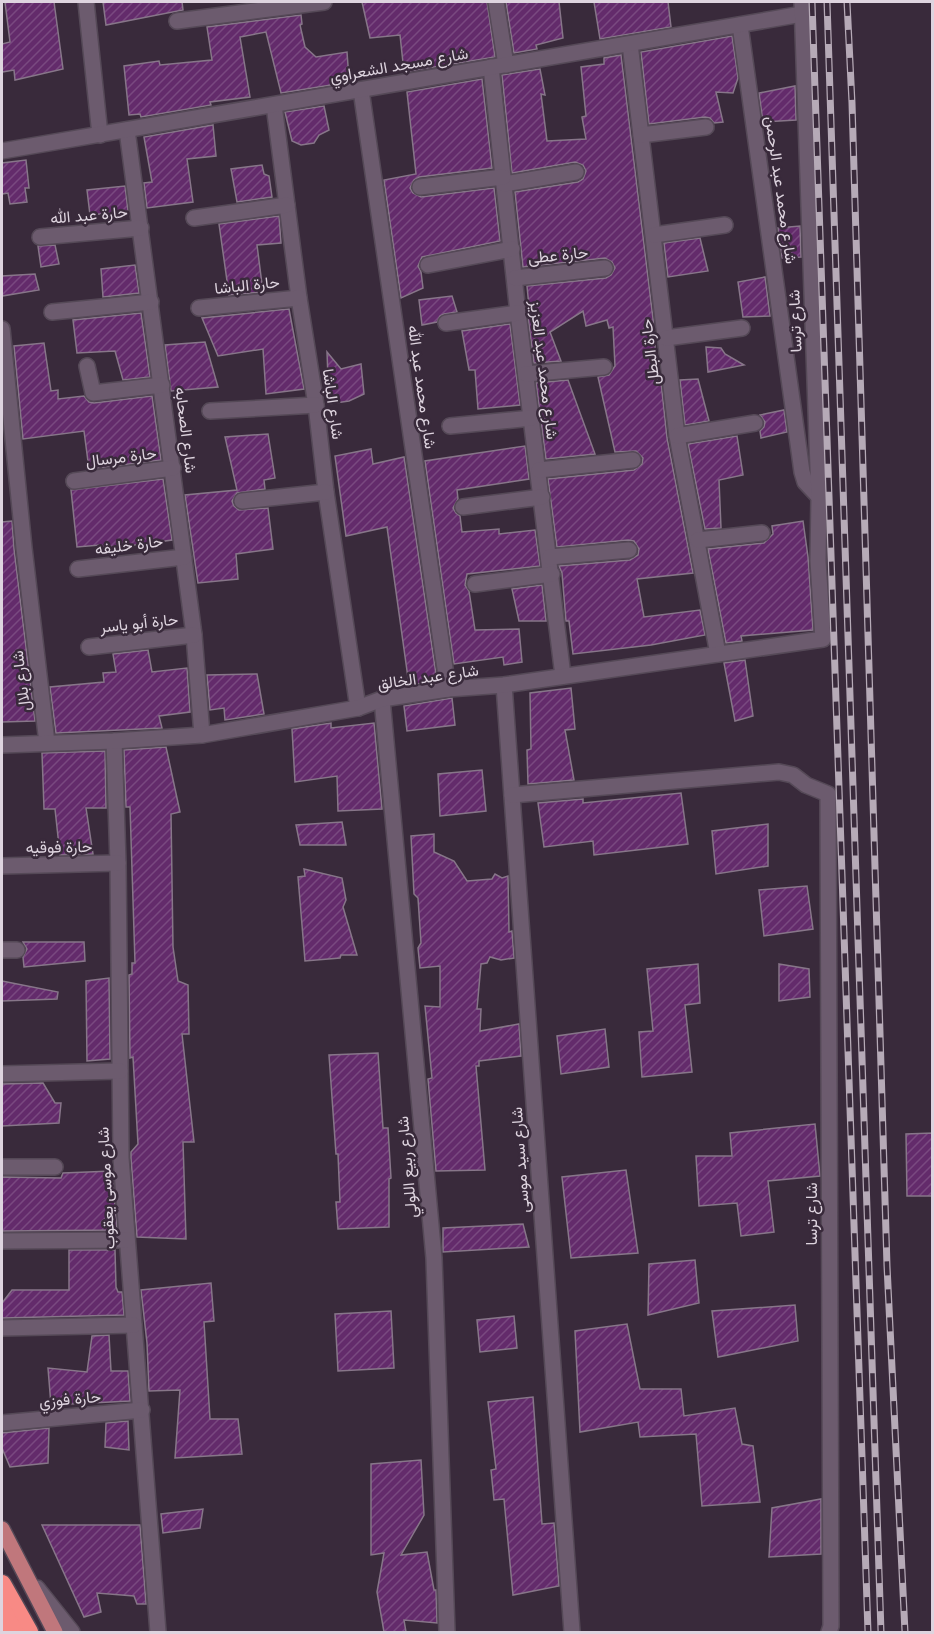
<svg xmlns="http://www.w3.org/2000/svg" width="934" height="1634" font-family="'Fira Sans',Vazirmatn,sans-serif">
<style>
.building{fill:url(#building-hatch);stroke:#877689;stroke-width:1.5}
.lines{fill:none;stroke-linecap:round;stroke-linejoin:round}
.minor-casing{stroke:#554957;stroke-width:18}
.major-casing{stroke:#554957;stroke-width:18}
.highway-casing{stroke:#554957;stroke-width:21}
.minor{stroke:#6c5b6e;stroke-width:15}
.major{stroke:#c0777c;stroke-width:15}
.highway{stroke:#f88a85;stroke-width:18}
.rail-casing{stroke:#b6aab7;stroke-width:7}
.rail{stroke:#392a3b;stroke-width:4.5;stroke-dasharray:14;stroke-linecap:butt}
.labels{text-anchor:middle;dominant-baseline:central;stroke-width:5;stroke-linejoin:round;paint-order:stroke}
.street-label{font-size:16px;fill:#ded4df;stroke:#392a3b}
</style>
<defs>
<pattern id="building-hatch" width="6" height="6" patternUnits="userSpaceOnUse" patternTransform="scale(1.5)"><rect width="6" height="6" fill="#632b6b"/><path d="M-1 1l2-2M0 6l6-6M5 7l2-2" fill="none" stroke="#794980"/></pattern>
</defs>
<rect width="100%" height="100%" fill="#392a3b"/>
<g class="building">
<path d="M5 2H54L63 69 15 80 14 70 2 72V44L10 42Z"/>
<path d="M103 2H182L183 10 106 25Z"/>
<path d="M362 2H487L495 57 404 72 400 35 370 38Z"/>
<path d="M506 2H559L563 38 536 45 537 49 514 53Z"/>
<path d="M594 2H668L671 27 600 39Z"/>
<path d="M301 15 302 24 300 25 305 47 316 57 347 52 349 79 331 85 281 93 266 32 240 37 250 97 210 102 211 105 141 117 140 114 129 115 124 66 159 61 160 65 212 60 207 27Z"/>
<path d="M732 36 738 78 733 93 716 92 723 122 714 123 710 118 705 117 649 124 641 52Z"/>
<path d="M621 55 654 327 657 382H661L667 438 693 573 637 579 644 617 700 610 705 635 651 645 573 654 569 621H566L562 573 559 566 630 560 638 555 639 549 634 541 628 540 557 547 548 479 634 470 642 464 643 458 636 451 615 452 598 377 609 375 615 366 613 327 609 328 607 320 586 326 583 311 550 332 561 361 534 363 528 317H530L527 286 606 278 611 275 615 268 612 262 605 258 523 267 515 192 578 182 583 179 586 171 583 165 575 162 512 173 502 75 540 69 545 95 541 94 547 141 586 139 582 117 586 116 581 67 604 64V58Z"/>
<path d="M482 79 492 168 419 177 414 180 410 188 413 193 421 197 494 188 500 241 422 257 418 266 421 272 423 288 401 298 384 180 416 174 407 92Z"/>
<path d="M795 86 796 120 763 122 759 93Z"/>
<path d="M324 106 329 130 319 135 314 143 301 145 292 141 285 112Z"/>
<path d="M213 125 216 156 187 159 193 202 147 208 144 183 152 182 144 137Z"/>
<path d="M26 160 29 188H25L27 202 10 204 8 193 2 194V163Z"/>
<path d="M262 165 264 174 269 176 272 197 237 202 231 169Z"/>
<path d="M125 186 128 211 90 215 87 190Z"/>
<path d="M279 216 281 243 257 245 263 292 229 295 219 224Z"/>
<path d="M800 226 801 257 782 258 778 228Z"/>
<path d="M700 238 708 271 668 277 664 243Z"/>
<path d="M55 245 59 264 41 267 38 246Z"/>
<path d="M135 265 139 293 103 297 101 269Z"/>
<path d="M35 274 39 290 2 296V276Z"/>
<path d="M765 277 770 316 743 317 738 282Z"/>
<path d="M452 296 457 312 444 314 440 316 437 322 422 325 419 300Z"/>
<path d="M289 309 304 389 266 394 263 349 218 356 202 318Z"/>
<path d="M141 313 150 377 123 380 115 351 77 353 73 320Z"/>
<path d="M510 324 520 405 478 409 475 370H469L462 331Z"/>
<path d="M205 342 218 387 171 391 165 345Z"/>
<path d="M44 343 51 391 58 390V399L84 396 89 402 94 403 152 396 161 460 89 469 84 431 23 439 14 346Z"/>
<path d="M706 347 721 348 725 354 744 365 708 372Z"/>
<path d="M327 352 341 369 361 364 364 394 349 401 329 404Z"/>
<path d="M698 379 709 421 685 425 680 380Z"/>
<path d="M568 380 595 454 546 459 536 383Z"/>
<path d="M784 410 787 432 761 438 760 431 764 427 765 422 760 415Z"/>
<path d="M268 434 275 478 264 480 265 489 237 493 232 501 234 506 239 510 268 508 273 549 236 554 238 579 198 583 185 495 237 490 225 437Z"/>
<path d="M737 436 743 475 719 480 721 528 705 529 688 444Z"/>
<path d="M525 446 529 479 457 490 458 499 453 508 456 513 460 516 462 532 499 529V534L535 530 540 566 467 574 465 585 469 591 475 630 519 629 522 662 504 665 503 657 454 664 425 461Z"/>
<path d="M371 449 373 464 404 457 437 681 409 685 387 527 346 536 335 456Z"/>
<path d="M163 479 172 540 128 546 100 547V545L77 547 71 490Z"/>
<path d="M12 521 14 549 35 721 2 722V522Z"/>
<path d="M803 521 808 557 813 630 741 636 742 641 726 643 708 549 764 543 773 534 772 526Z"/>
<path d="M542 585 546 621H519L512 589Z"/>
<path d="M148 650 152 672 187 668 190 712 159 716 162 728 56 733 50 687 104 682 103 673 116 672 113 654Z"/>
<path d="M745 660 753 716 735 721 724 663Z"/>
<path d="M257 674 264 714 225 720 224 708 210 710 207 675Z"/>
<path d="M571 688 575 729 565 730 574 780 528 784 527 750 531 749 530 693Z"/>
<path d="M452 698 455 725 407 731 404 706Z"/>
<path d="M331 723V728L374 723 382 809 338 811 337 776 295 782 292 729Z"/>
<path d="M166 747 180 812 171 814 173 947 178 981 188 985 189 1034H182L194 1142H183L186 1239 137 1237 131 1158V1152L138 1144 133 1057 130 1058 129 975 132 974V963H135L130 807H126L124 750Z"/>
<path d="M105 751 106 808H86L93 854 60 855 55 809H44L42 753Z"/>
<path d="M482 770 486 811 440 816 438 774Z"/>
<path d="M681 793 688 844 594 855 593 841 544 847 538 803 583 799V803Z"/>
<path d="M342 822 346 845H300L296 825Z"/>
<path d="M768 824V866L716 874 712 831Z"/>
<path d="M434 834V852L454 861 467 881 492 879 495 874 502 878 508 876 509 932 512 931 514 958 501 960 490 957 487 963 481 964 477 1009H481L480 1031 519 1024 521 1056 479 1061V1066H476L485 1170 436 1171 428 1079 432 1078 425 1006 440 1007V966L420 968 418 948 421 943 418 898 414 894 411 836Z"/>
<path d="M304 869 342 878 346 900 343 907 357 955H341L340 958 305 961 298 877 305 876Z"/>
<path d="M807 886 813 929 764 936 759 890Z"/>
<path d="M23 942H84L85 961 24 967 23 957 27 949Z"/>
<path d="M698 964 700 1003 685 1005 692 1072 642 1077 639 1032 653 1031 647 969Z"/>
<path d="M779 964 809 969 810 997 779 1001Z"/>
<path d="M109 978 110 1059 87 1061 86 981Z"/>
<path d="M2 981 58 992 57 999 2 1001Z"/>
<path d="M605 1029 609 1067 561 1074 557 1036Z"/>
<path d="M378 1053 383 1128H388L391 1178 389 1179V1227L338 1229 336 1202H340L338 1154H336L329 1055Z"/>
<path d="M43 1083 55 1103H61L59 1123 2 1126V1084Z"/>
<path d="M815 1124 820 1176 768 1181 774 1232 741 1236 737 1203 699 1206 696 1156H732L730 1133Z"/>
<path d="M933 1133V1196H907L906 1134Z"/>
<path d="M626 1170 638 1253 571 1258 562 1177Z"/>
<path d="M112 1171 117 1230 2 1231V1177L61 1178 63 1173Z"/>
<path d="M523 1224 529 1247 443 1252V1228Z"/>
<path d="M69 1250H115L116 1287 118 1292H122L124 1315 2 1318V1303L12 1290H69Z"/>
<path d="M695 1260 699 1303 648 1315 649 1264Z"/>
<path d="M211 1283 214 1321 204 1322 210 1419H238L242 1454 175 1458 180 1390 149 1391 147 1343 141 1290Z"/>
<path d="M795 1305 798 1341 718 1357 712 1311Z"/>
<path d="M391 1311 394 1368 338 1371 335 1314Z"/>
<path d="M514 1316 517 1348 480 1352 477 1320Z"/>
<path d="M627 1324 640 1389H681L684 1416 735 1408 742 1444 753 1446 760 1502 702 1506 696 1434 640 1437 638 1422 580 1432 575 1331Z"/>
<path d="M109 1335 111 1371H128L130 1401 51 1405 48 1368 87 1372 92 1336Z"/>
<path d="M533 1397 542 1524 554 1523 559 1586 513 1595 504 1499 494 1500 491 1470 496 1469 488 1402Z"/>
<path d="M128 1421 129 1450 105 1447 106 1423Z"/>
<path d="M49 1428 48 1463 10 1467 2 1448V1433Z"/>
<path d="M421 1460 424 1515 401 1555 427 1552 434 1590H436L437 1623 404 1620 406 1632H384L377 1592 384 1553 371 1555V1464Z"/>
<path d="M821 1499V1554L769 1557 772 1508Z"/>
<path d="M203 1509 200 1528 163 1533 161 1514Z"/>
<path d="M42 1525H140L146 1604H137L134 1596 97 1593 101 1612 84 1617Z"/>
</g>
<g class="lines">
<defs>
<g id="minor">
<path d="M86 2 100 135"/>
<path d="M496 2 506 65"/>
<path d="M177 21 324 2"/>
<path d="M740 25 802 472 805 482 819 497"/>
<path d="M630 44 677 436 718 654"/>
<path d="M491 67 518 313 563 676"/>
<path d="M361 90 448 689"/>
<path d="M274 105 299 298 316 405 326 492 358 708"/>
<path d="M127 130 194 635 202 735"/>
<path d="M641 135 706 127"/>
<path d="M2 151 802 14"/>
<path d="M504 184 576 172"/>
<path d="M420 187 503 177"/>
<path d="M194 218 287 205"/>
<path d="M654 235 725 225"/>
<path d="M40 237 141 228"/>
<path d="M428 265 512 249"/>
<path d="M515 278 605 268"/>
<path d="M199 308 299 298"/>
<path d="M52 312 151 302"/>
<path d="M446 323 518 313"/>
<path d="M2 329 24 548 47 743"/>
<path d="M666 338 742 328"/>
<path d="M87 366 93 393 162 385"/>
<path d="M526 374 604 367"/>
<path d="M210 411 316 405"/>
<path d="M450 426 532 418"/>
<path d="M677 436 755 423"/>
<path d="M539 470 633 460"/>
<path d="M74 481 173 468"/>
<path d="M242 501 326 492"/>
<path d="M463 507 542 497"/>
<path d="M698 540 762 533"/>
<path d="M550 557 629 550"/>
<path d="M78 569 184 557"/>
<path d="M475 584 552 574"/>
<path d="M89 647 194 635"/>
<path d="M504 685 572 1632"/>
<path d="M382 699 434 1258 447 1632"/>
<path d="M114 741 118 863 121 1158 158 1632"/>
<path d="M2 745 114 741 202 735 358 708 382 699 448 689 504 685 823 639 818 561 819 497 802 2"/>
<path d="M512 795 779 772 793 775 806 785 828 794 831 1626 829 1632"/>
<path d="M2 866 118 863"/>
<path d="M2 950H17"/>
<path d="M2 1074 120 1071"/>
<path d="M2 1167H55"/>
<path d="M2 1241 127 1240"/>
<path d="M2 1328 134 1325"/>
<path d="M2 1423 142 1410"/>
<path d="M37 1588 72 1632"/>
</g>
<path id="major" d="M2 1529 55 1632"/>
<g id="highway">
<path d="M2 1584 29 1632"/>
<path d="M2 1610 14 1632"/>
</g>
</defs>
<use href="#minor" class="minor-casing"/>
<use href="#major" class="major-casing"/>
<use href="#highway" class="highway-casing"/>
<use href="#minor" class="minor"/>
<use href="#major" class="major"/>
<use href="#highway" class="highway"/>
<defs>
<g id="rail">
<path d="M812 2 868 1632"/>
<path d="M827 2 881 1632"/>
<path d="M847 2 852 103 887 1266 905 1632"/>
</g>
</defs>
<use href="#rail" class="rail-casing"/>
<use href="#rail" class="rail"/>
</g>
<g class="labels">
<g class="street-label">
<text transform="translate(399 65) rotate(-10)">شارع مسجد الشعراوي</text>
<text transform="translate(781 190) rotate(82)">شارع محمد عبد الرحمن</text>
<text transform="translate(89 215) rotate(-5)">حارة عبد الله</text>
<text transform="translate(558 255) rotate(-6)">حارة عطى</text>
<text transform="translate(247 285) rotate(-6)">حارة الباشا</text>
<text transform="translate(795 321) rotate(-92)">شارع ترسا</text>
<text transform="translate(650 352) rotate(-97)">حارة البطل</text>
<text transform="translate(544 370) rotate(83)">شارع محمد عبد العزيز</text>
<text transform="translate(422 387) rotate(82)">شارع محمد عبد الله</text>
<text transform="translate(333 404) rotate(82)">شارع الباشا</text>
<text transform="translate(186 430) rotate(83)">شارع الصحابه</text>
<text transform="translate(121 457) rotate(-7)">حارة مرسال</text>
<text transform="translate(129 545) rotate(-7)">حارة خليفه</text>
<text transform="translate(139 623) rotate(-6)">حارة أبو ياسر</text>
<text transform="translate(428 677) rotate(-8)">شارع عبد الخالق</text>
<text transform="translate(21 681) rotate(-97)">شارع بلال</text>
<text transform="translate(59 847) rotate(-1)">حارة فوقيه</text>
<text transform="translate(520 1160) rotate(-94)">شارع سيد موسى</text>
<text transform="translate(407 1167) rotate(-95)">شارع ربيع اللولي</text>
<text transform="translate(106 1188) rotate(-93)">شارع موسى يعقوب</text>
<text transform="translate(811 1214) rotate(-90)">شارع ترسا</text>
<text transform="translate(70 1399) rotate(-5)">حارة فوزي</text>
</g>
</g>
<rect width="934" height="1634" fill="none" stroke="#ded4df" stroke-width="6"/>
</svg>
